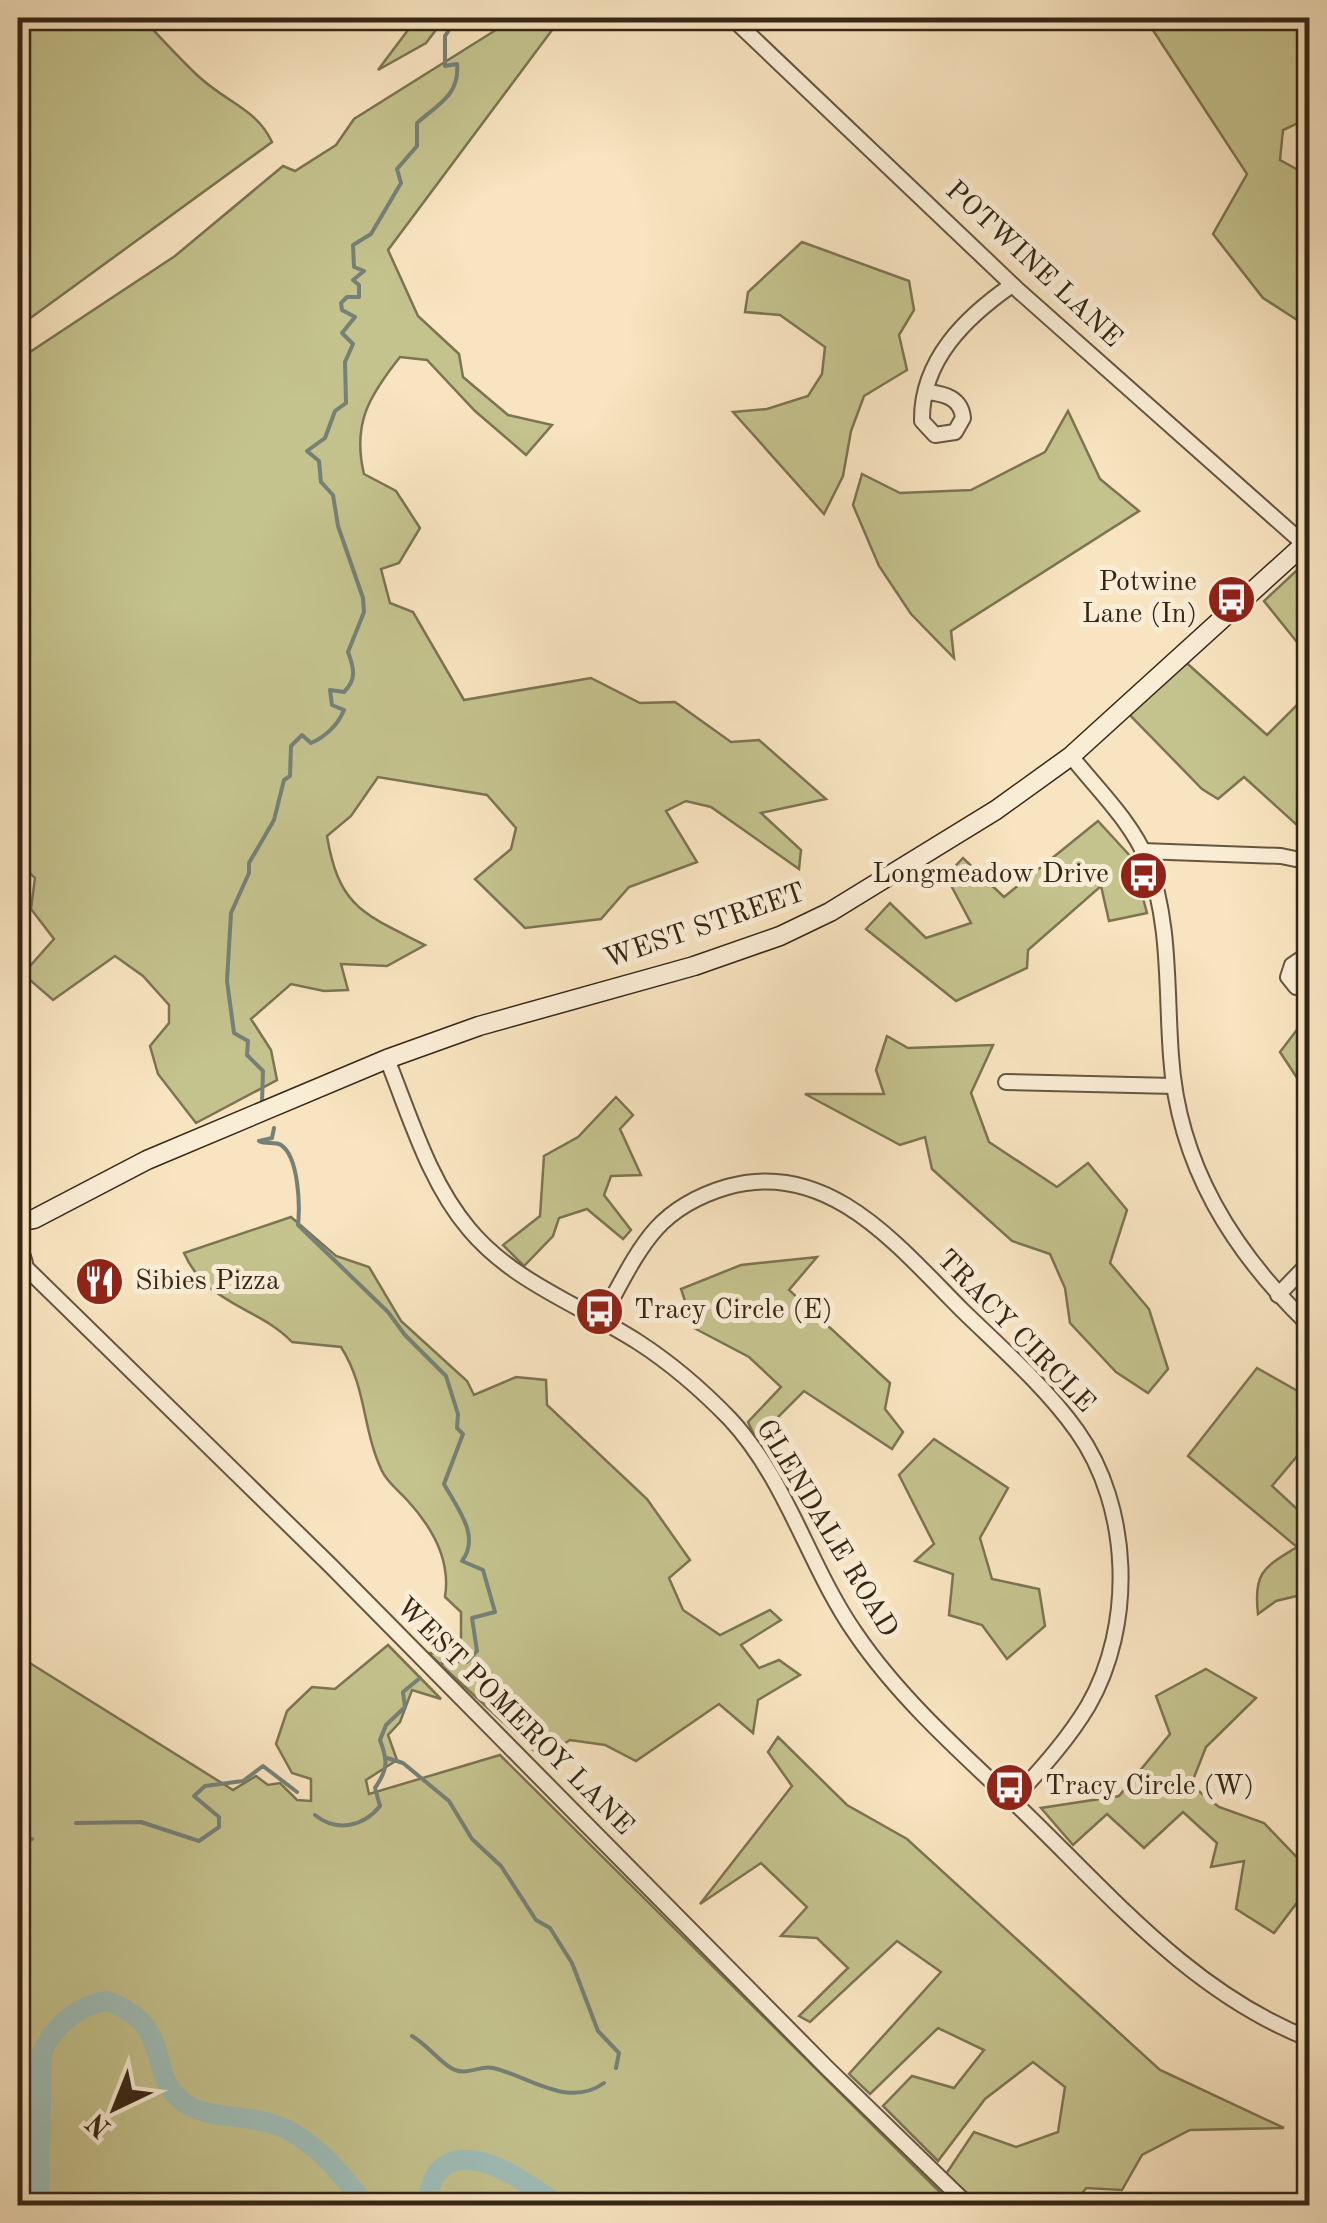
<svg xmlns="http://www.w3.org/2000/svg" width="1327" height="2223" font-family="'Old Standard TT',serif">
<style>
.green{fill:#c4c28d;stroke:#7c7452;stroke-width:2.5}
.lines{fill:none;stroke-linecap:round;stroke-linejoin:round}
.stream{stroke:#758177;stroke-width:4}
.river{stroke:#9fbeb8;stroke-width:20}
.minor-casing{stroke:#665640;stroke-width:18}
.secondary-casing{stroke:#352616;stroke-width:21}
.minor{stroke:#faedd6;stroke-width:14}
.secondary{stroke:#faedd6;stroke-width:18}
.labels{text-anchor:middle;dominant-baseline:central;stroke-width:10;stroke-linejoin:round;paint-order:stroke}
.street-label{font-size:28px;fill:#352616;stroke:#faedd6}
.poi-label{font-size:28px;fill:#352616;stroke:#faedd6;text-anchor:start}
</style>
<rect width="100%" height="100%" fill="#f8e4c0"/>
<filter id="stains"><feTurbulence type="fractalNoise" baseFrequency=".002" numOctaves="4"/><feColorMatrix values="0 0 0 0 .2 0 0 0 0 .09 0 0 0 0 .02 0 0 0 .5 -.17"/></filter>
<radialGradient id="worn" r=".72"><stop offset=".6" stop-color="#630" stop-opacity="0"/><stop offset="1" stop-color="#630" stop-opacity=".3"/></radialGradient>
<g class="green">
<path d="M18 18H142C160 37 178 57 197 75 225 102 256 108 272 142L18 327Z"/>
<path d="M417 18H445L426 43 378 70Z"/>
<path d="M515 18H561L388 250 418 316 459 354 463 377 508 415 552 425 526 455 475 411 427 360 400 357C369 396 352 424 364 474L396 491 420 528 399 563 381 569 390 603 413 612 464 700 591 678 640 703 675 702 731 742 759 740 826 799 761 813 801 850 799 869 711 807 686 801 666 811 697 862 629 887 601 919 525 928 475 879 511 849 516 828 487 795 378 777 351 816 327 836C339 908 364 914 425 945L387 966 341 964 348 990 324 991 291 984 251 1019 271 1050 277 1080 196 1123 158 1074 150 1046 169 1023V1005L143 976 115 956 53 1000 23 974 54 939 31 909 35 878 18 862V360L175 256 283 166 295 171 336 145 354 119Z"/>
<path d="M1145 18H1309V118L1283 130 1280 160 1309 176 1308 327 1263 298 1213 234 1247 174Z"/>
<path d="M802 242 909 281 914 310 899 335 907 370 864 396 851 431 843 476 824 514 733 412 767 409 808 396 822 374 825 347 780 315 745 312 748 292Z"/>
<path d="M1068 411 1100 479 1139 511 951 631 954 658 911 614 879 566 853 505 862 474 900 493 971 490 1045 452Z"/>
<path d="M1309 559V657L1264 601Z"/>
<path d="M1180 657 1267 735 1309 693V836L1244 777 1218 799 1202 789 1124 709Z"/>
<path d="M1098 821 1132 858 1147 913 1109 921 1101 886 1028 950 1027 968 956 1001 866 929 890 903 926 938 971 923 946 876 963 858 1004 897Z"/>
<path d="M1309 1014V1096L1280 1052Z"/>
<path d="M887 1036 908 1048 993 1045 971 1093 989 1142 1057 1187 1088 1163 1127 1210 1110 1263 1149 1309 1168 1369 1148 1393 1116 1372 1070 1323 1065 1288 1050 1254 1012 1241 932 1169 925 1137 900 1145 805 1094H884L876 1070Z"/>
<path d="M616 1097 633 1115 620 1129 641 1175 611 1176 604 1195 631 1230 623 1239 587 1209 559 1218 553 1236 524 1266 503 1245 540 1216 544 1156 578 1137Z"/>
<path d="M291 1217 336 1256 369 1267 401 1321 467 1381 474 1395 516 1377 546 1380 547 1405 647 1499 690 1560 669 1578 683 1610 720 1635 770 1610 781 1620 741 1645 759 1668 779 1660 800 1675 758 1700 753 1733 719 1704 636 1761 605 1745 570 1740 542 1758 428 1653 449 1654 461 1641V1612L445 1597C451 1560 433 1528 407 1500 399 1491 387 1482 382 1471 362 1429 367 1388 341 1347L292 1342C257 1306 207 1305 184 1253Z"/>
<path d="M817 1257 789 1290 890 1383 885 1409 903 1432 892 1449 804 1391 756 1439 748 1422 781 1387 749 1357 694 1328 681 1289 741 1265Z"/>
<path d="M1257 1368 1310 1398 1309 1442 1272 1486 1309 1520V1593L1276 1601 1258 1614C1253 1571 1265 1567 1297 1547L1188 1456Z"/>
<path d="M934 1439 1008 1488 980 1538 992 1579 1039 1589 1045 1626 1007 1659 982 1625 949 1615 953 1574 915 1561 934 1544 899 1475Z"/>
<path d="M388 1645 441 1699 412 1690 400 1722 388 1735 397 1760 366 1780 369 1794 500 1755 953 2205H21L18 2153V1667L25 1660 233 1790 256 1776 268 1785 280 1783 297 1800 311 1801V1779L292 1773 276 1744 287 1711 312 1687 335 1689Z"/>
<path d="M1206 1669 1256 1698 1206 1747 1191 1785 1219 1807 1264 1823 1309 1870V1912L1296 1904 1274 1933 1236 1909 1244 1861 1211 1867 1217 1843 1183 1812 1144 1848 1107 1814 1073 1845 1041 1808 1119 1796 1170 1734 1156 1696Z"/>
<path d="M778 1737 847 1805 907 1839 1160 2070 1284 2128 1190 2130 1142 2155 1122 2190 1086 2188 1074 2205H980L946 2174 974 2132 1016 2147 1058 2132 1065 2087 1033 2062 985 2099 938 2161 883 2106 912 2076 954 2088 984 2050 938 2028 870 2094 849 2074 941 1972 897 1941 810 2022 799 2016 848 1968 817 1938 781 1936 807 1907 761 1863 700 1904 792 1786 768 1752Z"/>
</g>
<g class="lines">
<g class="stream">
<path d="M262 1102 263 1071 247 1055 248 1041 234 1033 227 981 231 913 249 873V863L274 820 284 780 290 776 291 746 302 735 311 743C325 737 338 725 344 710L332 705 330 690 344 692C357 679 354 668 348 652L364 612 363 598 338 526 333 495 321 482 319 461 307 451 325 438 335 411 346 403 345 362 353 344 342 333 355 317 342 310 341 303 347 297H359V285L353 280 364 271 354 267 353 245 371 234 401 183 397 169 417 146V123C438 104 460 95 457 64L445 66V36L457 18"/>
<path d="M274 1128 272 1138 259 1141C266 1145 275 1141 281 1145 299 1157 300 1206 298 1225L388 1312 405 1335 446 1376 458 1414 457 1428 463 1434 444 1484C457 1508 481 1536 462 1561L483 1570 495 1612 472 1618 477 1651 467 1662 448 1660 440 1665"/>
<path d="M387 1758 403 1763 449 1801 472 1839 501 1866 536 1920 550 1928 572 1963 598 2031 619 2053 616 2068"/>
<path d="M315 1815C337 1833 364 1826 380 1806L375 1788C388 1769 388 1761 380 1740L386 1725 405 1707 403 1692 420 1678"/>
<path d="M76 1823 141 1822 199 1841 219 1827V1817L194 1796 205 1786 243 1781 263 1766 297 1792"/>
<path d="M18 1847 32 1839"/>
<path d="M412 2036C429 2046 443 2066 455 2070 470 2075 480 2065 493 2068 529 2076 568 2109 604 2083"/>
<path d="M18 2134 39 2129"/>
</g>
<g class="river">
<path d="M39 2206 42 2052C53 2027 79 2004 107 2001 177 2027 144 2073 183 2102 208 2120 244 2114 273 2124 311 2136 343 2175 366 2206"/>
<path d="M426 2206C428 2196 430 2184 435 2176 463 2133 532 2186 559 2206"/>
</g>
<defs>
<g id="minor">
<path d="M732 18 1019 291 1304 544"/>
<path d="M928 392C945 394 961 398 963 418L955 432 935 435 922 421C921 360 966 317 1012 285"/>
<path d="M1071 756C1097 789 1131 821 1147 860 1171 922 1166 990 1171 1056 1178 1165 1233 1252 1310 1326"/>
<path d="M1142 851 1281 856 1310 862"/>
<path d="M1310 953 1292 965 1288 977 1296 987 1310 977"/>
<path d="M387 1059C410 1116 429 1182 469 1229 513 1282 580 1305 638 1342 672 1364 702 1390 730 1419 787 1480 809 1567 856 1634 901 1700 964 1755 1022 1810 1110 1895 1193 1994 1310 2039"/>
<path d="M1006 1082 1174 1086"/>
<path d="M18 1241 25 1263"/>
<path d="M18 1260 330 1565 827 2068 969 2206"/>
<path d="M1278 1295 1310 1262"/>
<path d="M600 1320C618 1290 633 1255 656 1229 675 1208 700 1195 727 1187 828 1158 898 1246 962 1310 1001 1348 1045 1386 1077 1431 1131 1507 1135 1625 1088 1706 1067 1741 1040 1770 1012 1801"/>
</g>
<path id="secondary" d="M18 1222 34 1219 147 1160 387 1059 479 1026 694 966 780 936 830 912 996 810 1071 756 1310 539"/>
</defs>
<use href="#minor" class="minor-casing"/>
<use href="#secondary" class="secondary-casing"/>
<use href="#minor" class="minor"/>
<use href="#secondary" class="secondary"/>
</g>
<defs>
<symbol id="bus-disc" viewBox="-11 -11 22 22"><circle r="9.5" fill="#8f2418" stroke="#faedd6"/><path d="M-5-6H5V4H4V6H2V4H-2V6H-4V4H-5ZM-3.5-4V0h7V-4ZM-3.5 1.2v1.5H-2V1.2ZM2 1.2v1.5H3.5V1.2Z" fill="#fff"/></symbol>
<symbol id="restaurant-disc" viewBox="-11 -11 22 22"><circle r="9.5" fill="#8f2418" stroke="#faedd6"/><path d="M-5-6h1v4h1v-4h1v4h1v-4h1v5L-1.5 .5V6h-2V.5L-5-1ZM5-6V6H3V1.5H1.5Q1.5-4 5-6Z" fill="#fff"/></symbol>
</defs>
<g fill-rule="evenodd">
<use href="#bus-disc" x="1204" y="572" width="55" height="55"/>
<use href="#bus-disc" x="1116" y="848" width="55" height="55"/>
<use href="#restaurant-disc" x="72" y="1254" width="55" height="55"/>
<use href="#bus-disc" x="572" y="1284" width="55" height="55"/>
<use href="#bus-disc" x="982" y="1760" width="55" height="55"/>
</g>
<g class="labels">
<g class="street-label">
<text transform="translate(1033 265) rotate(43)">POTWINE LANE</text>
<text transform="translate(705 927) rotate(-19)">WEST STREET</text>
<text transform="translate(1015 1332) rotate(46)">TRACY CIRCLE</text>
<text transform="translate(826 1529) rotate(59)">GLENDALE ROAD</text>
<text transform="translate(514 1717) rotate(45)">WEST POMEROY LANE</text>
</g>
<g class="poi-label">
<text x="1197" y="583" text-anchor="end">Potwine<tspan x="1197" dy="32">Lane (In)</tspan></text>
<text x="1109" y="875" text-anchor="end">Longmeadow Drive</text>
<text x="135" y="1282">Sibies Pizza</text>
<text x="634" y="1311">Tracy Circle (E)</text>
<text x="1045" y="1787">Tracy Circle (W)</text>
</g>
</g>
<rect width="1327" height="2223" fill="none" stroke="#f8e4c0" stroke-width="60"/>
<rect x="20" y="20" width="1287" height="2183" fill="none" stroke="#352616" stroke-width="5"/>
<rect x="30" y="30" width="1267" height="2163" fill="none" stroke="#352616" stroke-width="2.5"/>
<g transform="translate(115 2108) rotate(223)" stroke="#faedd6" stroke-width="8" paint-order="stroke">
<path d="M0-8L18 38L0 25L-18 38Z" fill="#352616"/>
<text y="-15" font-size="28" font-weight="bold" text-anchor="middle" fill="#352616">N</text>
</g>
<rect width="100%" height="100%" filter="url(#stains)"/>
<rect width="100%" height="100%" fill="url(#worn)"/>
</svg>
